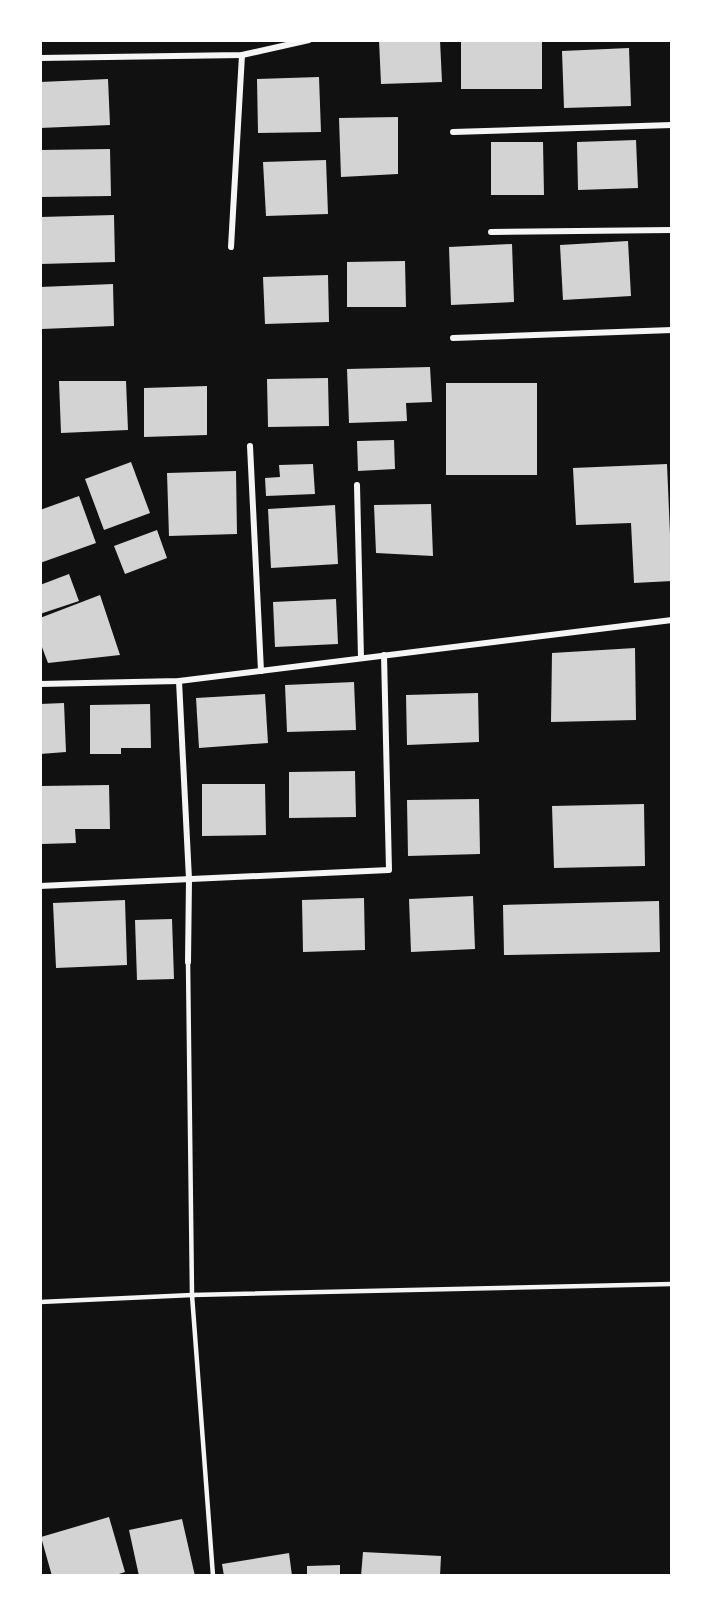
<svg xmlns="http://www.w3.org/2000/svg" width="712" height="1616" font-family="Cabin,sans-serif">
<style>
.building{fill:#d3d3d3}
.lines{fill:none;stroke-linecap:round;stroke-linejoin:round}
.service{stroke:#f5f5f5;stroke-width:4.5}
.minor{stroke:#f5f5f5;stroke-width:6}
</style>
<rect width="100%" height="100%" fill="#111"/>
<g class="building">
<path d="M379 40H440L442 82 381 84Z"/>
<rect x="461" y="40" width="81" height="49"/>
<path d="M629 48 631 106 564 108 562 51Z"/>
<path d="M319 77 321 132 258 133 257 79Z"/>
<path d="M108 79 110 125 40 128V82Z"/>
<path d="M398 117V174L341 177 339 118Z"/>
<path d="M636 140 638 188 578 190 577 142Z"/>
<path d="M491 142H543L544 195H491Z"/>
<path d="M110 149 111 196 40 197V150Z"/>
<path d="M326 160 328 214 266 216 263 162Z"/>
<path d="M114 215 115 262 40 264V217Z"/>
<path d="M628 241 631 296 563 300 560 245Z"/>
<path d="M512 244 514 302 451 305 449 247Z"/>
<path d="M405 261 406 307H347V262Z"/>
<path d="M328 275 329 322 265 324 263 277Z"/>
<path d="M113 284 114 326 42 329 40 287Z"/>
<path d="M430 367 432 402 406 403 407 421 349 423 347 369Z"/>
<path d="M328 378 329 426 268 427 267 379Z"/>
<path d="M59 381H126L128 430 61 433Z"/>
<rect x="446" y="383" width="91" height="92"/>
<path d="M207 386V435L144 437V388Z"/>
<path d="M394 440 395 469 358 471 357 441Z"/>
<path d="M131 462 150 513 104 530 85 479Z"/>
<path d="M313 464 315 494 266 496 265 478 280 477 279 465Z"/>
<path d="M667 464 672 581 634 583 631 523 576 525 573 468Z"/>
<path d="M236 471 237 534 169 536 167 473Z"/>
<path d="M79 496 96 543 40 563V510Z"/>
<path d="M431 504 433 556 376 553 374 505Z"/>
<path d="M335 505 338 564 271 568 268 509Z"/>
<path d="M157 530 167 558 125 574 114 546Z"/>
<path d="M69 574 79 601 40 614V585Z"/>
<path d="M100 595 120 655 48 663 40 642V618Z"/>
<path d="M336 599 338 644 275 647 273 602Z"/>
<path d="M635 648 636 720 551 722 552 653Z"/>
<path d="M354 682 356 730 287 732 285 685Z"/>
<path d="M478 693 479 742 407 745 406 695Z"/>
<path d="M265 694 268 743 199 748 196 698Z"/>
<path d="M64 703 66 752 40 754V704Z"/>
<path d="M150 704 151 748H121V754H90V705Z"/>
<path d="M355 771 356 817 289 818V772Z"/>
<path d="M202 784H265L266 835 202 836Z"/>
<path d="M109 785 110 829H75L76 843 42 844 41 786Z"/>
<path d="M479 799 480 854 408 856 407 800Z"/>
<path d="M644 804 645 866 554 868 552 806Z"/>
<path d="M473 896 475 949 411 952 409 899Z"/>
<path d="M364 898 365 950 303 952 302 900Z"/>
<path d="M125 900 127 965 56 968 53 903Z"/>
<path d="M659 901 660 952 504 955 503 905Z"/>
<path d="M172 919 174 979 137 980 135 920Z"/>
<path d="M109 1517 125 1572 113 1576H52L41 1537Z"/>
<path d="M182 1519 195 1576H139L129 1530Z"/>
<path d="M363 1552 441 1556 440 1576H361Z"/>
<path d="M289 1553 292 1576H224L222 1564Z"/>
<path d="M340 1565V1576H307V1566Z"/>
</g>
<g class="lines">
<g class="service">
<path d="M188 962 192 1295 213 1576"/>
<path d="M40 1302 192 1295 672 1284"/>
</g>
<g class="minor">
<path d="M40 58 242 55 309 40"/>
<path d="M453 132 672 125"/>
<path d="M491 232 672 230"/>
<path d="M231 247 242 55"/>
<path d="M453 338 672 330"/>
<path d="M250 446 261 671"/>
<path d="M357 485 361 658"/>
<path d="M179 681 189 879 188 962"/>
<path d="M40 684 179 681 672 620"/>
<path d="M40 886 389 870 384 655"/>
</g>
</g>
<rect width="712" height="1616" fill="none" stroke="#ffffff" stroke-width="84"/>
</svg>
